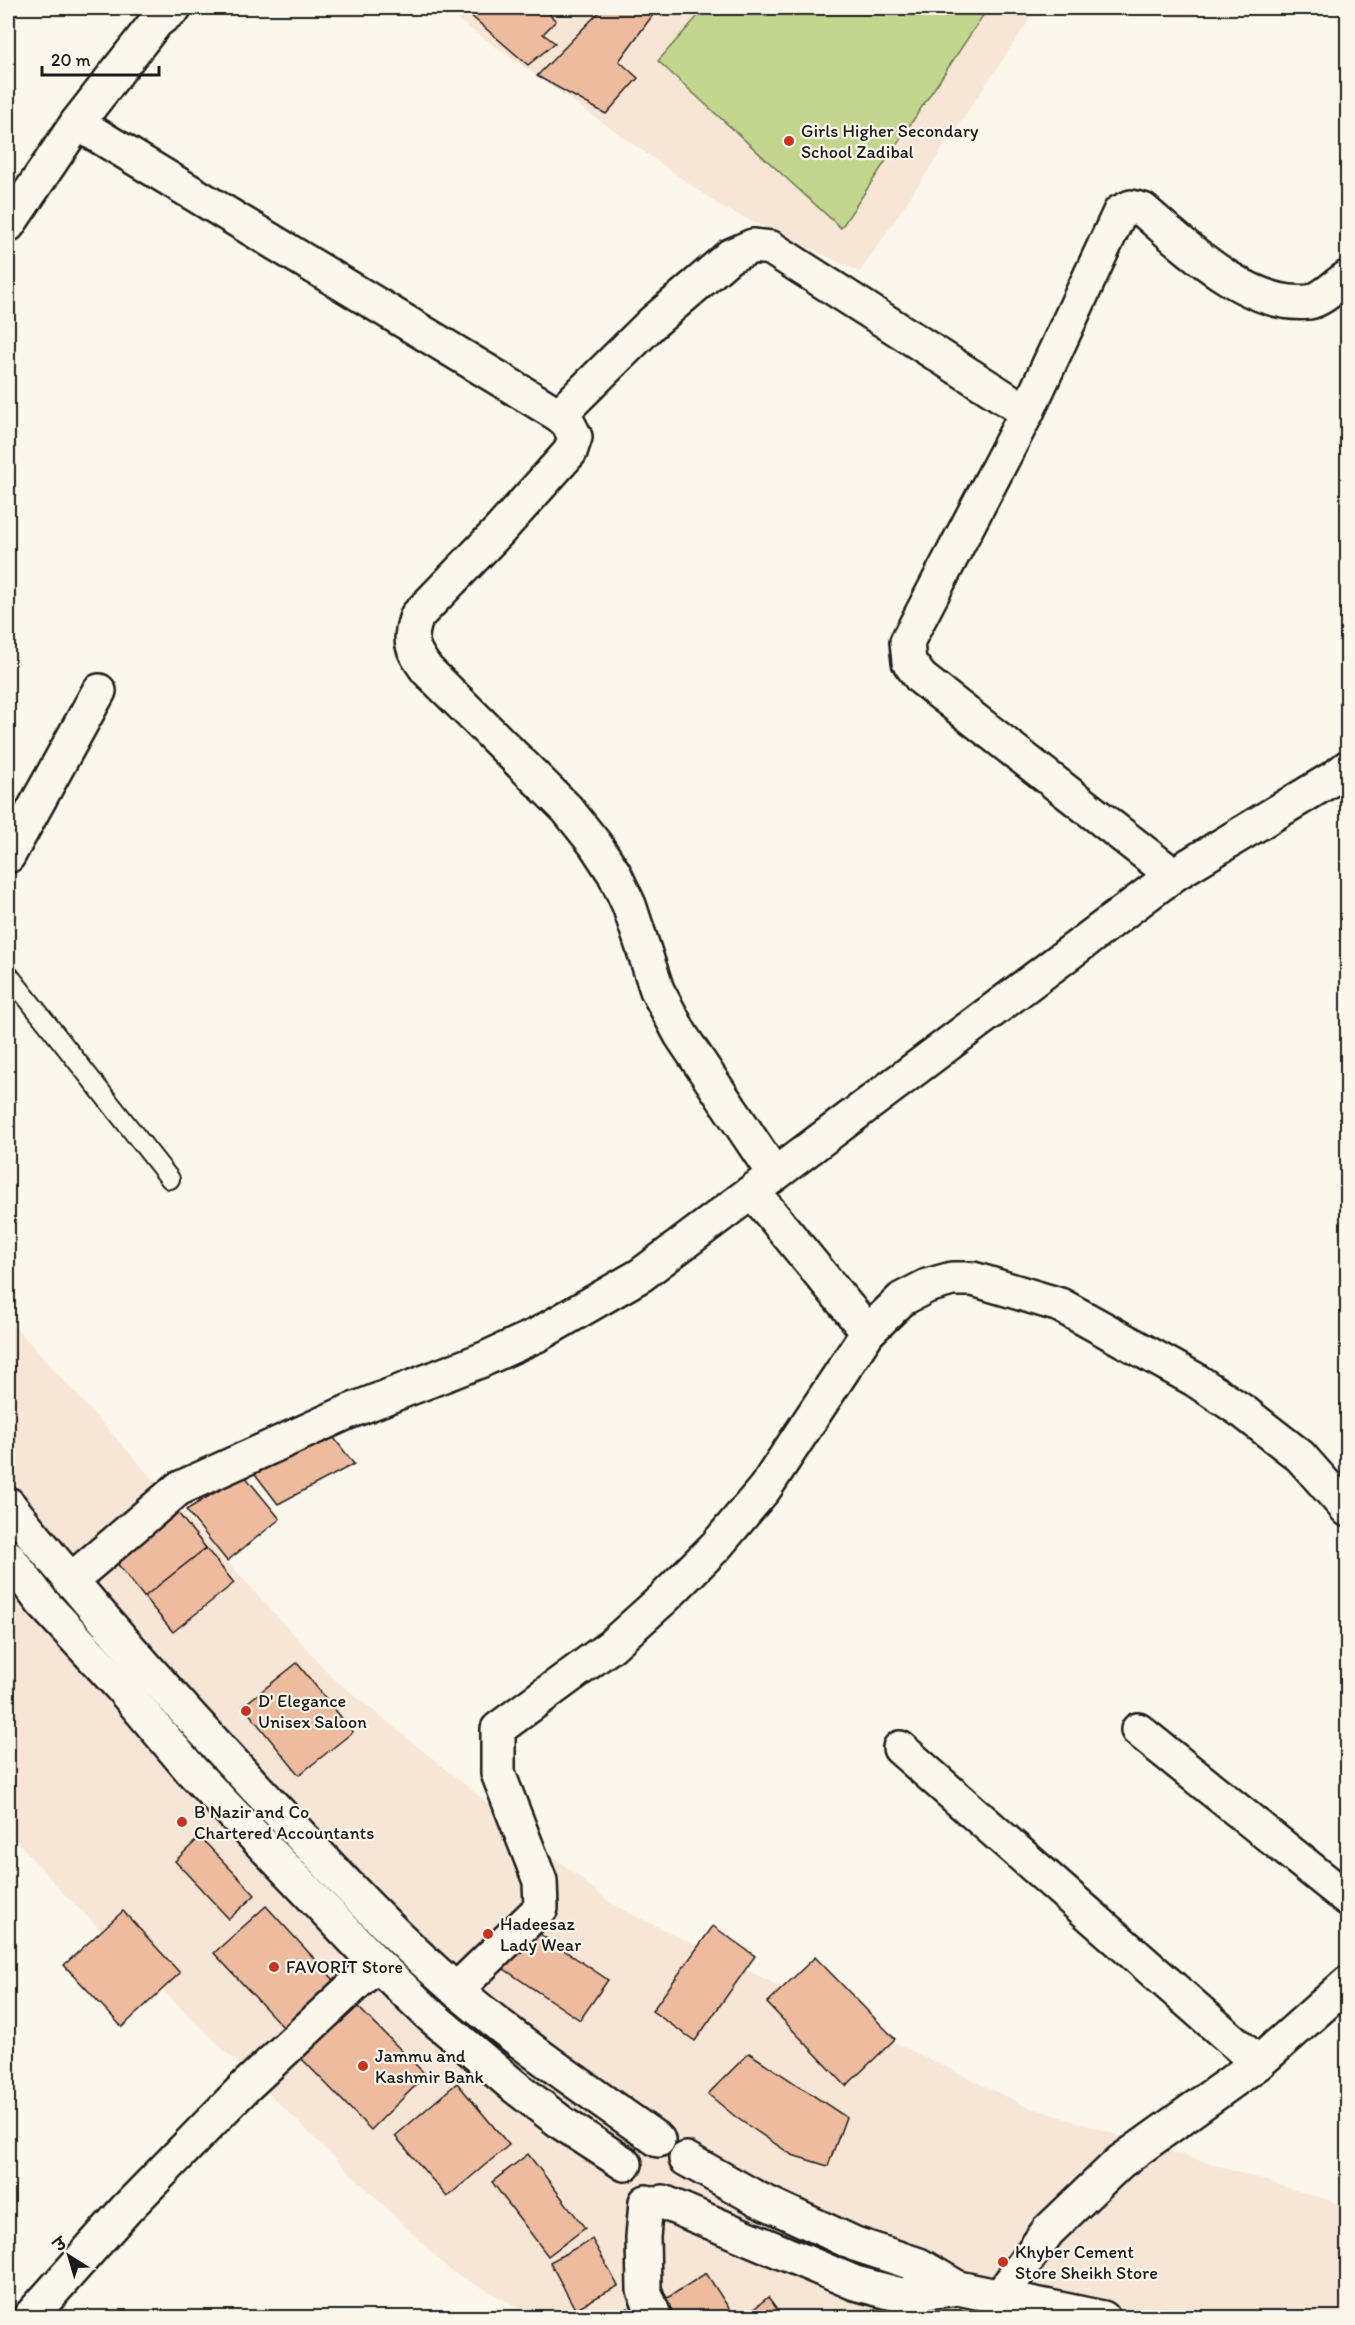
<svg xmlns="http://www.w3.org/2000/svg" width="1355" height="2325" font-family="Itim,'Playpen Sans Deva',sans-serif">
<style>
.built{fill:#f7e5d5}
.green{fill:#c2d78d;stroke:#6f7a54;stroke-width:1.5}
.building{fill:#eebb9f;stroke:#1c1c1c;stroke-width:1.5}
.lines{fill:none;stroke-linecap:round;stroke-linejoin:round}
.lane-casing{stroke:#1c1c1c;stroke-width:22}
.street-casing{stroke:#1c1c1c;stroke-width:38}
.highway-casing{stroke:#1c1c1c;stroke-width:38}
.lane{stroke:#fbf7ec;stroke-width:18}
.street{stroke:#fbf7ec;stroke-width:33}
.highway{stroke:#fbf7ec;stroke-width:33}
.poi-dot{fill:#c8321e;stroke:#fbf7ec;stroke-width:2}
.labels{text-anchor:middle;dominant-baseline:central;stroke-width:4.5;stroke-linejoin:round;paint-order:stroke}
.poi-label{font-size:18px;fill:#1c1c1c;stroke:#fbf7ec;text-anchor:start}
</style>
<rect width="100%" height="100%" fill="#fbf7ec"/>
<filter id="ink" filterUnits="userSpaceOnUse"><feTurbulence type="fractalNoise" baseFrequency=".0167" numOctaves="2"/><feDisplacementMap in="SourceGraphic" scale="12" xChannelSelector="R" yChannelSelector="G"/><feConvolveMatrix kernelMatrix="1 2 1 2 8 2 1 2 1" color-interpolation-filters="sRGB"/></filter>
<g filter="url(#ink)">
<g class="built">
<path d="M441 8H1037L860 272 722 207Z"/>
<path d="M8 1319 333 1678 613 1905 1025 2106 1347 2206V2317H536L451 2271 64 1894 8 1831Z"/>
</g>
<path class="green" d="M705 8H988L841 228 658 61Z"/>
<g class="building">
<path d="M462 8H555L549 14 556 21 543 34 555 43 528 65Z"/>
<path d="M603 8H658L619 61 638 78 606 114 537 76Z"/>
<path d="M328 1430 354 1464 278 1504 252 1470Z"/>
<path d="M244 1475 280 1519 227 1561 186 1510Z"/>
<path d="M178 1513 206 1548 144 1597 116 1562Z"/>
<path d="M206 1548 234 1583 173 1632 144 1597Z"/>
<path d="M297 1663 353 1732 299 1775 243 1706Z"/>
<path d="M200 1837 255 1895 229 1919 175 1861Z"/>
<path d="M266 1906 334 1980 283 2027 214 1953Z"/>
<path d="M123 1911 180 1973 122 2027 64 1965Z"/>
<path d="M713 1926 755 1956 695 2041 652 2011Z"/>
<path d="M537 1932 608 1980 580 2020 501 1967Z"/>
<path d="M815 1957 895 2039 846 2086 767 2003Z"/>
<path d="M355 2004 426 2075 371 2130 301 2058Z"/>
<path d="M749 2053 846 2117 828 2166 792 2155 737 2118 708 2094Z"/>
<path d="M457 2083 509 2145 447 2197 395 2136Z"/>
<path d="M528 2154 585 2228 548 2256 492 2182Z"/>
<path d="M592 2239 618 2286 575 2309 550 2262Z"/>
<path d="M706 2273 734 2316 667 2318 658 2304Z"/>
<path d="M768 2297 784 2318H743Z"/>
<path d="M628 2308 634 2318H613Z"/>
</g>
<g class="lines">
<defs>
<path id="lane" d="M8 974 170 1179"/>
<g id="street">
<path d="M77 123 559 415 568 423 575 437 570 452 499 531 417 616C408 641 411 648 427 670L567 809 595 844 614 873 629 905 657 990 681 1035 774 1174"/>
<path d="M8 225 77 123 156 22 174 8"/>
<path d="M559 415 652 323 730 256 753 246 771 248 1027 412"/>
<path d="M8 856 99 691"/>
<path d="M1173 875 921 678 909 662 907 642 1027 412 1120 212 1131 207 1143 210C1185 246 1249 309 1309 302 1322 300 1337 284 1348 277"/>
<path d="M753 1192 868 1332"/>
<path d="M70 1581 178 1489 348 1412 482 1360 537 1335 641 1275 1173 875 1335 777 1348 767"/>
<path d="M1138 1730 1348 1899"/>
<path d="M900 1748 1258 2063"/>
<path d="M456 1990 541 1908 540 1881 498 1773V1729L611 1646 663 1599 716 1546 765 1488 868 1332 902 1299 927 1286 952 1279H973L1060 1305 1194 1379 1245 1413 1300 1456 1348 1510"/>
<path d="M646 2202 643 2237 644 2290 655 2318"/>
<path d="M999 2298 1048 2231 1120 2162 1258 2063 1348 1983"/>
<path d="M29 2318 126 2209 246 2086 377 1964"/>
</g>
<g id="highway">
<path d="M8 1504C96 1614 190 1718 287 1821 341 1879 395 1937 455 1989 519 2044 589 2091 658 2140"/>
<path d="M8 1557 42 1602 120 1686 192 1771 377 1964 431 2016 514 2086 562 2123 625 2164"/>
<path d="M686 2159 758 2199 855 2244 919 2265 958 2288 1103 2318"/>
<path d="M663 2202 855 2283 901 2295 958 2288"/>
</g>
</defs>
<use href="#lane" class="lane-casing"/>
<use href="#street" class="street-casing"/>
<use href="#highway" class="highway-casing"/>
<use href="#lane" class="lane"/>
<use href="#street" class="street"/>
<use href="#highway" class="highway"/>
</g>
</g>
<g class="poi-dot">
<circle cx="789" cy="141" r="6"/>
<circle cx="246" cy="1711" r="6"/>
<circle cx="182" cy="1822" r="6"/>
<circle cx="488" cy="1934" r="6"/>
<circle cx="274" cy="1967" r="6"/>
<circle cx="363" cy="2066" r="6"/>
<circle cx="1003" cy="2262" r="6"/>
</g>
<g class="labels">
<g class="poi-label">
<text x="801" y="131">Girls Higher Secondary<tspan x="801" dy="21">School Zadibal</tspan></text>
<text x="258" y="1701">D' Elegance<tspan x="258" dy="21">Unisex Saloon</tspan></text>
<text x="194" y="1812">B Nazir and Co<tspan x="194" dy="21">Chartered Accountants</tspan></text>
<text x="500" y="1924">Hadeesaz<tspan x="500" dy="21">Lady Wear</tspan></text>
<text x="286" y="1967">FAVORIT Store</text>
<text x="375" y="2056">Jammu and<tspan x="375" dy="21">Kashmir Bank</tspan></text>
<text x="1015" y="2252">Khyber Cement<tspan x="1015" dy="21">Store Sheikh Store</tspan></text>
</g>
</g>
<rect width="1355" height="2325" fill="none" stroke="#fbf7ec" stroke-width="30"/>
<rect x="15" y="15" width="1325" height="2295" fill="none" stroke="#1c1c1c" stroke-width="2" filter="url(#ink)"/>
<g transform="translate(69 2256) rotate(323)" stroke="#fbf7ec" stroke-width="4.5" paint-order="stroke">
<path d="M0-4.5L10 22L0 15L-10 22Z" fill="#1c1c1c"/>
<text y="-9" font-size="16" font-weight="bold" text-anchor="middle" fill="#1c1c1c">उ</text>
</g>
<path d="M42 66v9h117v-9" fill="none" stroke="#1c1c1c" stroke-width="3"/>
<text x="51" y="66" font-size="18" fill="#1c1c1c" stroke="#fbf7ec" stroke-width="4.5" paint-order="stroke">20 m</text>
</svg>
